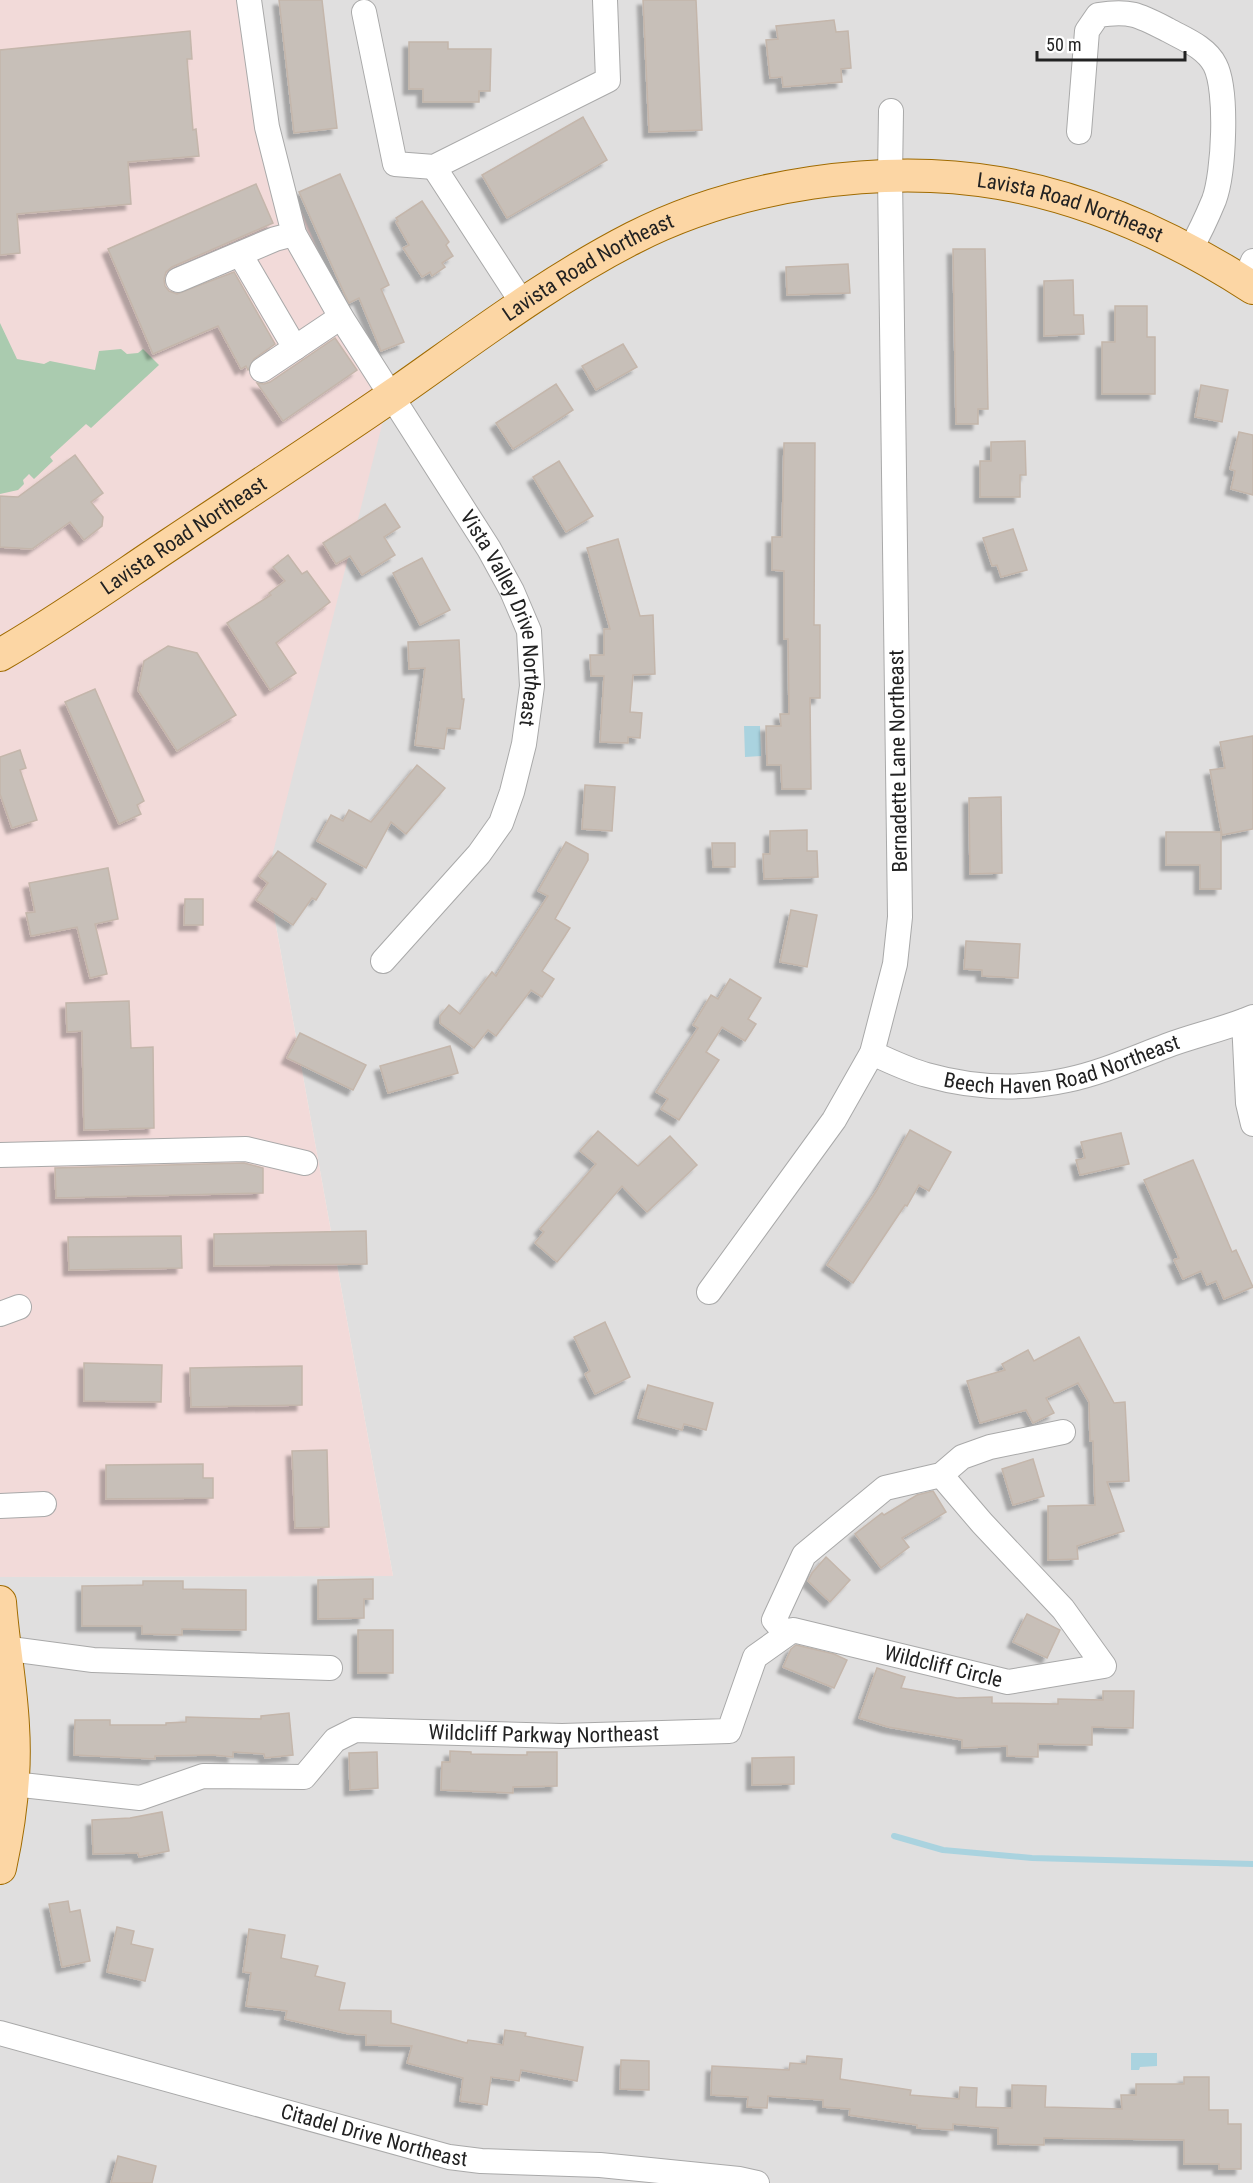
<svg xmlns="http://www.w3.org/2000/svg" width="1253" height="2183" font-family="'Roboto Condensed',sans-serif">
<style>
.residential{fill:#e0dfdf}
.commercial{fill:#f2dad9}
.cemetery{fill:#aacbaf}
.water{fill:#aad3df}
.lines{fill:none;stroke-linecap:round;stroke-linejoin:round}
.stream{stroke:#aad3df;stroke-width:6}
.building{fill:#c7bfb8;stroke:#c4b6ab;stroke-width:1.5;filter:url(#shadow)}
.minor-casing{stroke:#a9a9a9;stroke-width:26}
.major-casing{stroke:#a06b00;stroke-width:34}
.minor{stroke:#fff;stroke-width:24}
.major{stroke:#fcd6a4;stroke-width:32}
.labels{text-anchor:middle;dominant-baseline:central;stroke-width:5;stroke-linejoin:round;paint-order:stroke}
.street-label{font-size:21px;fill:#222;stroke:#fff}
</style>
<defs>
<filter id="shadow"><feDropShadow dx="-5.5" dy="5.5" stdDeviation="1.5" flood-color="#0004"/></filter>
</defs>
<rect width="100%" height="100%" fill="#f2efe9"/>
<path class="residential" d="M248 0H1253V2183H0V1577L393 1576 267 876V127Z"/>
<path class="commercial" d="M0 0H248L267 127 385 413 267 876 393 1576 0 1577Z"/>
<path class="cemetery" d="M0 323 17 359 44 364 50 361 95 370 99 351 121 349 127 354 138 353 143 349 159 365 91 428 86 424 50 457 53 461 34 479 29 474 23 480 24 484 18 490 0 494Z"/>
<g class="water">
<path d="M744 726H760L761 756 745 757Z"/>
<path d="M1131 2053H1157V2066L1140 2067 1139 2070H1131Z"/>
</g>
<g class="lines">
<path class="stream" d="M894 1836 943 1850 1032 1858 1253 1864"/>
</g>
<g class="building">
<path d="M279 0H322L337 128 294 133Z"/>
<path d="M643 0H696L702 130 649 132Z"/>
<path d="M834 20 836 32 848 31 851 68 841 69 842 82 783 87 782 77 770 78 766 40 778 39 776 26Z"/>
<path d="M190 31 192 59H187L193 130 196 129 199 156 128 162 131 204 17 214 20 253 0 255V50Z"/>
<path d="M409 42H448V49H491L490 91H479V102H423V89H409Z"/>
<path d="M583 117 607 160 507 218 482 175Z"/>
<path d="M340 174 389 285 381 289 404 342 381 351 359 298 349 303 345 295 299 192Z"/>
<path d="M256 184 273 223 172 267 166 272 164 279 165 286 169 291 177 294 234 272 275 344 254 359 248 370 246 366 241 369 218 326 153 354 108 249Z"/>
<path d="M422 201 449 242 446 245 453 256 442 263 445 267 432 276 430 272 422 277 403 248 409 245 396 222 398 221 396 218Z"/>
<path d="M953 249H985L988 409H978V424H956Z"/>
<path d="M848 264 850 293 787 295 786 267Z"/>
<path d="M1073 280 1074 315H1083L1084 334 1044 336V281Z"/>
<path d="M1115 306H1147V337H1155V394H1102V342H1115Z"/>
<path d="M335 338 357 370 283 421 257 383 264 384 270 382Z"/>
<path d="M623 344 637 367 596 390 582 366Z"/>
<path d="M556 384 573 410 513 449 496 423Z"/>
<path d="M1201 385 1228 390 1222 422 1195 417Z"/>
<path d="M1239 432 1253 435V495L1231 489 1235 471 1230 469Z"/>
<path d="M1025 441 1026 475H1020V497H980V461H991V442Z"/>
<path d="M784 443H815L814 625H820V698H810L811 789H782L781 765H767L766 726H781L780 714H789L788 639H784V571L772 570V537H782Z"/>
<path d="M75 455 103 493 91 502 103 517 102 526 84 540 70 522 32 549 0 547V496L18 497Z"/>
<path d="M559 461 593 516 566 532 533 477Z"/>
<path d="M385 504 400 527 384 537 395 555 362 575 350 556 336 564 323 543Z"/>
<path d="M1013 529 1027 570 1001 577 997 565 992 566 983 538Z"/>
<path d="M618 539 640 616 653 615 655 674 633 675 630 712 642 713 640 738 628 737V743L600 742 604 676H591L590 655H604V629H610L587 548Z"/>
<path d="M288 555 302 574 307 571 330 602 276 643 296 673 270 690 227 623 271 595 269 593 285 581 273 567Z"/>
<path d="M422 558 450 610 420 625 393 573Z"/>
<path d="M459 640 462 699H464L460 729 447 728 444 749 415 745 425 668 409 669 408 642Z"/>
<path d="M168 646 197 653 236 715 177 751 138 690 144 661Z"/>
<path d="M95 689 144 801 137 805 141 814 119 824 65 702Z"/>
<path d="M1253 736V829L1222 835 1210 770 1225 768 1220 742Z"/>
<path d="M20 750 26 768 20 770 37 820 12 828 0 794V757Z"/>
<path d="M417 765 445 788 406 834 391 822 366 868 317 841 331 815 343 821 349 810 371 822Z"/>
<path d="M585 785 615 787 612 831 582 829Z"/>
<path d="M1001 797 1002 873 970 874 969 798Z"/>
<path d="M807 830V851H817L818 877 764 879 763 854H770V831Z"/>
<path d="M1166 832H1221V889H1200V865H1166Z"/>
<path d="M566 842 588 854V860L555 919 570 928 542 971 554 979 542 997 531 990 496 1036 488 1030 474 1048 440 1023V1016L449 1005 460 1014 492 972 496 976 548 896 538 891Z"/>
<path d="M712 843H735V867H713Z"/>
<path d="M278 851 326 884 316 900 312 898 293 925 256 900 268 883 259 876Z"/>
<path d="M108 868 118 919 95 924 107 974 90 978 77 927 31 936 26 913 35 912 29 883Z"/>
<path d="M185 899H203V925H184Z"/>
<path d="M791 910 817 915 807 967 780 962Z"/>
<path d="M966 941 1020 944 1018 978 982 976V970L964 969Z"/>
<path d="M730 979 761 998 748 1019 756 1024 745 1041 722 1027 706 1052 719 1060 679 1120 661 1109 668 1099 656 1092 698 1028 693 1025 711 995 718 999Z"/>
<path d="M129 1001 131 1048 153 1047 154 1128 84 1130 82 1031 67 1032 66 1003Z"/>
<path d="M300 1033 366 1065 353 1090 287 1058Z"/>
<path d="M450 1046 458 1073 388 1093 380 1066Z"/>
<path d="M910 1130 951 1152 929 1191 919 1185 907 1206 905 1205 853 1283 827 1265 877 1190Z"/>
<path d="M598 1131 638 1166 670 1136 697 1165 647 1212 622 1186 557 1262 535 1243 544 1232 540 1229 596 1164 580 1151Z"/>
<path d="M1121 1133 1129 1164 1080 1175 1076 1160 1085 1158 1081 1142Z"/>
<path d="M1193 1160 1232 1252 1236 1250 1253 1287 1224 1299 1216 1281 1207 1285 1201 1271 1183 1279 1174 1260 1179 1258 1144 1180Z"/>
<path d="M244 1163 263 1168V1193L56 1198 55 1168Z"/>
<path d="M366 1231 367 1264 214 1266V1234Z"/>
<path d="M181 1236 182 1268 69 1270 68 1237Z"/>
<path d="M605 1322 630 1377 595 1394 585 1374 590 1371 574 1337Z"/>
<path d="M1079 1337 1114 1403 1125 1402 1129 1481 1107 1482 1124 1531 1077 1546 1078 1559 1048 1560V1506L1095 1505 1093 1441H1090L1089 1402 1078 1383 1046 1398 1054 1413 1033 1423 1026 1410 980 1423 967 1381 1005 1370 1002 1364 1028 1350 1034 1361Z"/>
<path d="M84 1363 162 1365 161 1402 84 1401Z"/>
<path d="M302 1366V1405L191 1407 190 1368Z"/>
<path d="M648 1385 713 1403 706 1430 684 1424 682 1430 638 1418Z"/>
<path d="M327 1450 329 1527 295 1528 292 1451Z"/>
<path d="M1033 1459 1044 1496 1013 1505 1002 1469Z"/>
<path d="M203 1464V1478H213V1498L106 1499V1465Z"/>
<path d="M933 1491 946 1512 902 1538 909 1547 881 1568 855 1534 882 1513 884 1515 917 1495Z"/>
<path d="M826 1557 850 1580 830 1602 808 1581 812 1573Z"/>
<path d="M373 1579V1599H364V1618L318 1619V1580Z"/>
<path d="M143 1581H183V1589L246 1590V1630L182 1629V1635L142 1634V1626H82V1586L143 1585Z"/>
<path d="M1027 1614 1060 1630 1047 1658 1013 1642Z"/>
<rect x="358" y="1630" width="35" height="43"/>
<path d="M796 1645 834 1654 847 1660 834 1688 783 1667 791 1649Z"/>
<path d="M877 1668 905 1677 901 1688 957 1698 992 1697V1703L1058 1704V1699L1103 1700V1691H1134L1133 1728 1092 1727V1745L1038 1744V1757L1007 1756V1746L962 1748V1740L888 1727 859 1718Z"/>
<path d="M289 1713 293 1755 265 1758 264 1754 233 1752V1757L213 1755 155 1756V1759L74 1755 75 1720H110V1725H166V1723L186 1722V1717L261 1719V1716Z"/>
<path d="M450 1751 471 1752V1754L527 1755V1752H557V1786L513 1787V1793L441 1790 442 1762H450Z"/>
<path d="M377 1752 378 1788 350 1790 349 1753Z"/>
<path d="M794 1757V1784L752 1785V1758Z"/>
<path d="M162 1812 169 1851 139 1857 138 1853 93 1854 92 1820 130 1818Z"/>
<path d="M68 1901 70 1912 80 1910 90 1961 62 1967 49 1904Z"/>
<path d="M117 1927 134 1931 131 1944 153 1949 145 1981 107 1972Z"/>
<path d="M249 1929 285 1935 281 1958 318 1966 315 1976 345 1983 339 2010 391 2011V2023L467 2043 468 2040 503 2045 505 2030 526 2033 525 2036 583 2047 577 2081 521 2070 519 2081 491 2077 487 2105 460 2101 463 2078 407 2063 412 2046 366 2045V2035L349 2034 285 2019 287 2011 246 2006 251 1973 243 1972Z"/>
<path d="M807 2056 842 2059 840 2079 911 2090 910 2095 959 2099 960 2087 977 2088 976 2107 1012 2108V2085L1046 2086 1045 2107 1122 2109 1121 2095H1136V2084H1184V2077H1209V2110H1228V2124H1241V2169H1219V2164H1184V2140L1044 2138V2145L998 2144V2128L953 2124V2130L917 2128V2125L849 2115 850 2109 823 2107V2100L768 2096 767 2108 747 2107 748 2097 711 2095 712 2066 789 2070 790 2063 806 2064Z"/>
<path d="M621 2060 649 2061V2090L620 2089Z"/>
<path d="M118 2156 156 2166 152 2183H111Z"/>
</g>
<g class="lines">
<defs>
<g id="minor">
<path id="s1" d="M249 0 267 127 294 234 341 317 489 549 512 591 529 631 532 686 524 744 512 792 501 823 479 854 383 961"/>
<path d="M364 12 395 164 434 167 608 80 605 0"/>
<path d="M1079 132 1087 31 1098 15C1131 10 1139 15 1168 30 1184 39 1206 47 1215 65 1228 90 1224 173 1214 200 1207 217 1199 234 1190 250"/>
<path d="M434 167 523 304"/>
<path d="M240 254 295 348"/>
<path d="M178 280 275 239 294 234"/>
<path d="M1244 282 1253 261"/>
<path d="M262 370 341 317"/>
<path d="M1244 1021 1248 1103 1253 1124"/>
<path id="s2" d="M872 1053C890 1061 908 1070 927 1075 973 1088 1021 1090 1067 1080 1101 1073 1134 1058 1166 1046 1195 1035 1225 1029 1253 1017"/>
<path d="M0 1155 246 1149 305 1163"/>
<path d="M709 1292 834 1120 872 1053 895 964 900 917 890 176 891 111"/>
<path d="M0 1314 19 1307"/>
<path d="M0 1506 44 1504"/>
<path d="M786 1634 774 1620 804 1555 885 1488 941 1475 962 1457 990 1447 1063 1432"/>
<path d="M3 1648 93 1660 330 1668"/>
<path id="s3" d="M13 1784 140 1798 203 1776 304 1777 335 1740 355 1730 562 1736 729 1731 755 1657 793 1630 1008 1682 1104 1666 1063 1609 982 1523 941 1475"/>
<path id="s4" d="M0 2033 449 2157 481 2161 600 2165 739 2179 757 2183"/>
</g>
<g id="major">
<path id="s5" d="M0 655C59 621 115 581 172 543 247 493 322 444 396 393 473 339 549 281 633 238 738 184 883 163 999 183 1091 199 1176 238 1253 288"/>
<path d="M0 1602C3 1643 11 1684 13 1726 16 1772 10 1822 0 1868"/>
</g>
</defs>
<use href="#minor" class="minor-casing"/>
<use href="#major" class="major-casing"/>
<use href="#minor" class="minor"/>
<use href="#major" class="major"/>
</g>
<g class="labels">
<g class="street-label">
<text stroke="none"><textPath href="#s5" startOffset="1209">Lavista Road Northeast</textPath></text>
<text stroke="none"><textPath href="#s5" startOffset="705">Lavista Road Northeast</textPath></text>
<text stroke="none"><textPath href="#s5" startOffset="219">Lavista Road Northeast</textPath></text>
<text stroke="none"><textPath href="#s1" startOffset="681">Vista Valley Drive Northeast</textPath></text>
<text transform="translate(898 761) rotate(-91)">Bernadette Lane Northeast</text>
<text stroke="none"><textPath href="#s2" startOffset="198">Beech Haven Road Northeast</textPath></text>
<text stroke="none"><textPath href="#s3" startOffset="1020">Wildcliff Circle</textPath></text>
<text stroke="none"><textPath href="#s3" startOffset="555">Wildcliff Parkway Northeast</textPath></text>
<text stroke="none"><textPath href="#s4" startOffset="388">Citadel Drive Northeast</textPath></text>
</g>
</g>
<path d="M1037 51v9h148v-9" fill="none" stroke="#222222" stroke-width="3"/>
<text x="1046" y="51" font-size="18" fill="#222222" stroke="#ffffff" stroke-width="4.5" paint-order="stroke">50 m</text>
</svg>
